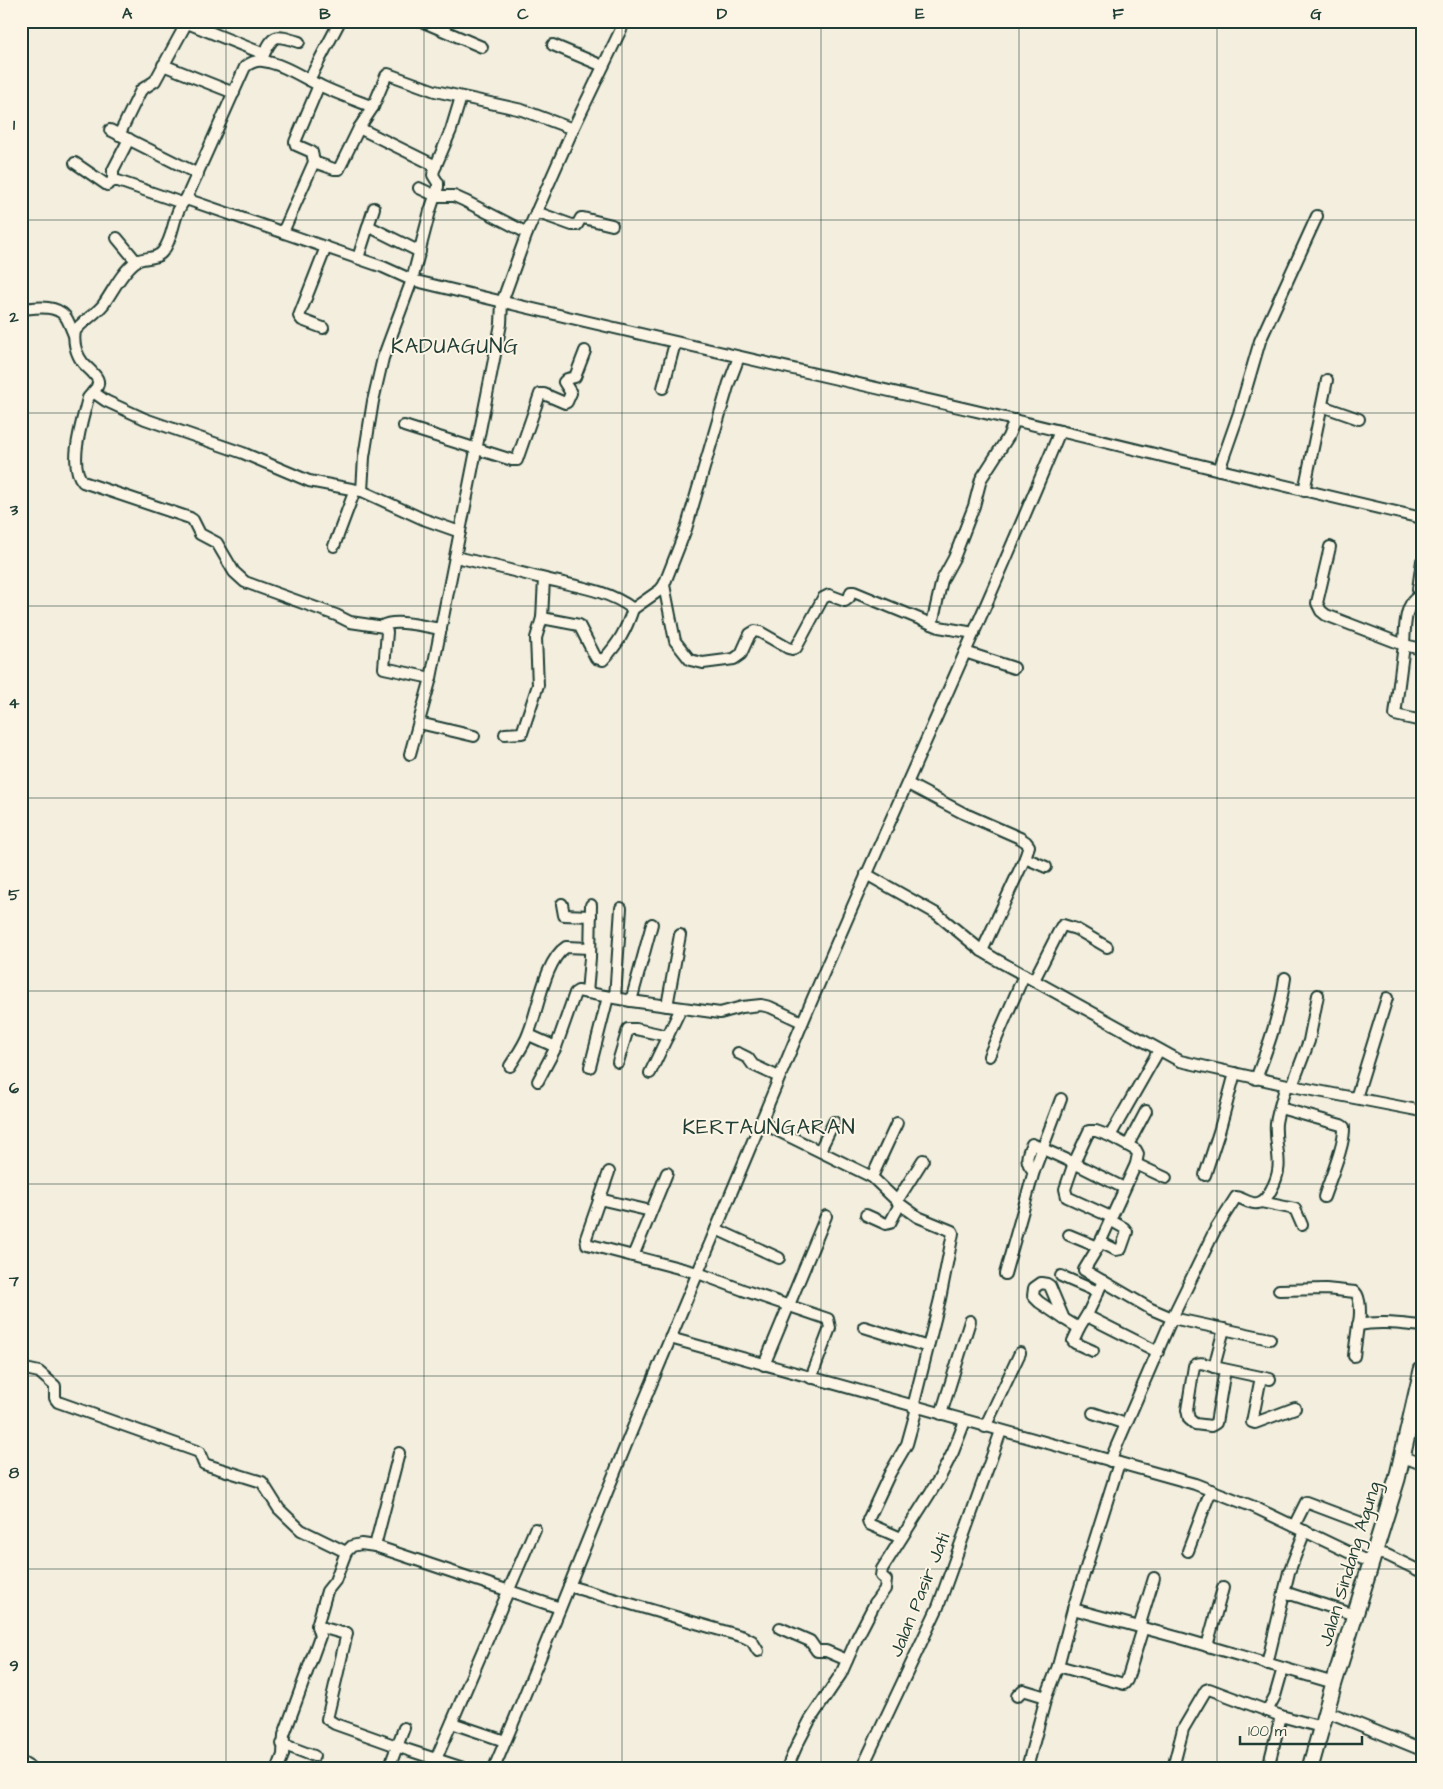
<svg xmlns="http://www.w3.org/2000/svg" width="1443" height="1789" font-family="'Architects Daughter',sans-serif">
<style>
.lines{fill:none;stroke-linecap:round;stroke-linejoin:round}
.minor-casing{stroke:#1f3d34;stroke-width:14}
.primary-casing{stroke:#1f3d34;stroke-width:19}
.minor{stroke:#fcf5e5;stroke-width:10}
.primary{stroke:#fcf5e5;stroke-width:15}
.grid{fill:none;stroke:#1f3d34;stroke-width:1;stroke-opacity:0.55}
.labels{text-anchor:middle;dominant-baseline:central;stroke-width:4;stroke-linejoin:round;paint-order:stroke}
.street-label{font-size:19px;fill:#1f3d34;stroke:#fcf5e5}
.quarter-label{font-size:21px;letter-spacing:1px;fill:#1f3d34;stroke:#fcf5e5}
.neatline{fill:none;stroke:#1f3d34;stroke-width:2}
.grid-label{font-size:16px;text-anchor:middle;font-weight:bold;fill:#1f3d34}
</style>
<rect width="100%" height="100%" fill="#f3eede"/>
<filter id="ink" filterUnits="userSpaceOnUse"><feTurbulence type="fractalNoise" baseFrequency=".02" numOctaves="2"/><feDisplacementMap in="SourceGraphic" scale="10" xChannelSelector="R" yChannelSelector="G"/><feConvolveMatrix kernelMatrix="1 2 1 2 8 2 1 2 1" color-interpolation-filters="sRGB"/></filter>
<g filter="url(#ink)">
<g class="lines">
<defs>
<g id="minor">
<path d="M421 21 482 47"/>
<path d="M553 45 603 66"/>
<path d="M262 58C274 34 273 34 299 42"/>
<path d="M163 65 234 93"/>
<path d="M309 80 340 21"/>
<path d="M359 128 436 166"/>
<path d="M573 129 522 110 435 91 388 74 386 76 373 107C355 100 338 94 321 86 303 78 284 64 263 61 256 60 250 63 245 67L186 199 383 267 412 280C599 326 788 367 976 411 1125 446 1273 484 1422 518"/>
<path d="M110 130 198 174"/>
<path d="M119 135 141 90 155 81 186 24H190L264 54"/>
<path d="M314 162 334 169H339L359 128 373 107"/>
<path d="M75 163 107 185 113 181H118L182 203"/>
<path d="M113 181V170L129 139"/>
<path d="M419 188 436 196H454L465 201 527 233"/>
<path d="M536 212 572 225H577L581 218H583L612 225"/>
<path d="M368 226 420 252"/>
<path d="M283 232 314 162 312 152 296 145 295 142 319 85"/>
<path d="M117 238 136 261"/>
<path d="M358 258 374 208"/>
<path d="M21 309C35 308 55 304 65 316 69 321 71 329 74 335"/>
<path d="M323 328 302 320 299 316 326 247"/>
<path d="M739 357 729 383 686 529 664 585 675 641 690 660 703 663 734 659 741 654 750 634 755 631 760 632 788 648 792 649 796 648 823 598 829 595 845 601 849 598 851 592H854L939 627 974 633"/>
<path d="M663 388 675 343"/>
<path d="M93 392C106 380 91 372 83 363 76 354 73 342 75 331 82 321 95 315 103 305 113 291 121 273 135 262 143 256 156 261 163 251 175 236 172 213 186 199"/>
<path d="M1322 406 1359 419"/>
<path d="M404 426 512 460H517L540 394H544L565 403 567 402 571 393 564 382 567 379 575 377 585 351"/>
<path d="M1219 470 1239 413 1260 341 1317 216"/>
<path d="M362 491 309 481 243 453 145 419 106 401 93 392 88 398C83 419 67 465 83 482L190 518 193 520 200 534 217 543 234 572 245 582 336 615 350 622 384 627 387 632 384 668 431 678"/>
<path d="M1304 491 1327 380"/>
<path d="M460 532 423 519 362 491 364 457 373 401 383 358 412 280 430 211 438 187V183L433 175 434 170 451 130 461 97"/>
<path d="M334 546 355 490"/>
<path d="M1330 547 1317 603 1321 611 1326 615 1404 645 1395 715 1422 721"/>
<path d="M455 557C484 563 513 571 542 578 573 586 607 589 633 609L660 590 664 585"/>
<path d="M1422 561 1418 589 1422 598"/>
<path d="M544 579 542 618 579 625 596 658 603 660C619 643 626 630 633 609"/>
<path d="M1420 596C1404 602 1405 630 1404 645L1422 649"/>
<path d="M932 624 942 580 954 558 974 506 981 479 1008 437 1015 420"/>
<path d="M382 626C395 618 426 627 441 629"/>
<path d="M965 652 1014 668"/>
<path d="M419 723 474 736"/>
<path d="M505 734 522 733 538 685 536 638 542 618"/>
<path d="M410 754 431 678 501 324 502 302 527 233 573 129 625 21"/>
<path d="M908 784 963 813 1020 838 1026 842 1029 846 1025 858 982 951"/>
<path d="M1025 858 1046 867"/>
<path d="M866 874 937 914 982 951 997 960 1180 1061 1292 1086 1422 1111"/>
<path d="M562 904 564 915 591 916"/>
<path d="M1034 980 1061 927 1063 925 1076 929 1107 947"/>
<path d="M587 993 590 958 591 905"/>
<path d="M615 998 621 908"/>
<path d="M631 1001 652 924"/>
<path d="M667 1006 680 935"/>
<path d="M529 1035 556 1047 575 993 578 991 631 1001 720 1013 742 1007 761 1005 770 1007 802 1022"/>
<path d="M738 1053 748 1058 753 1065 779 1077"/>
<path d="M989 1056 1024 975"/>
<path d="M618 1062 628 1029H636L668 1036"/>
<path d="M510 1066C517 1055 525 1044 529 1032 538 1010 545 960 566 947L590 948"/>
<path d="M590 1067 608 997"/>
<path d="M650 1073 681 1008"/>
<path d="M1256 1079C1268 1047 1280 1013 1285 978"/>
<path d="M538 1081 556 1047"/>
<path d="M1292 1086 1309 1041 1318 995"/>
<path d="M1356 1098 1387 998"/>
<path d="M1280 1108 1341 1125 1344 1127C1345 1145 1330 1179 1324 1197"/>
<path d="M760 1122 872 1177 900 1204 918 1217 952 1231 953 1233 940 1299 913 1407"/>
<path d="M1110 1136 1136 1150 1138 1154 1136 1164 1098 1247 1084 1270 1151 1309 1172 1318 1270 1339"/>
<path d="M1128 1145 1146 1111"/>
<path d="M820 1150 834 1122"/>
<path d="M1136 1164 1166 1178"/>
<path d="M1034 1171 1061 1099"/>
<path d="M609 1172 586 1238 587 1244 698 1273 743 1290 828 1319 830 1328 811 1378"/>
<path d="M1205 1175 1219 1132 1235 1073"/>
<path d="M872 1177 897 1123"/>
<path d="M599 1199 651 1211"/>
<path d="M897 1201 923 1160"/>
<path d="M1261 1202 1295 1209 1302 1225"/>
<path d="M866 1215 886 1224 890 1223 900 1204"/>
<path d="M1111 1217 1067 1197 1065 1189 1074 1163 1124 1188"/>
<path d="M716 1229 779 1258"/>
<path d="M1069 1235 1098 1247"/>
<path d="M1100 1242 1116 1250 1121 1249 1127 1232 1124 1228 1110 1220"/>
<path d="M633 1256 667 1173"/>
<path d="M1005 1274 1034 1171C1024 1162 1027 1154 1032 1144L1074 1163 1089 1131H1096L1110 1136 1159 1050"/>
<path d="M1061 1276 1098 1292"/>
<path d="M1041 1283 1047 1284 1050 1286 1064 1319 1039 1302 1033 1296 1034 1288Z"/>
<path d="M1279 1290 1326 1289 1355 1292C1361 1298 1361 1317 1358 1325 1380 1321 1400 1324 1422 1326"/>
<path d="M1087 1316 1158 1352"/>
<path d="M1064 1319 1079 1328 1088 1313 1103 1281"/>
<path d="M864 1327 928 1347"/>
<path d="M1079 1328 1073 1341 1075 1343 1093 1351"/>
<path d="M1224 1329 1214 1367 1270 1379"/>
<path d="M670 1338 1195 1484 1254 1507 1371 1563"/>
<path d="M1354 1356 1358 1325"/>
<path d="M764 1365 826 1216"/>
<path d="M1214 1367C1207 1365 1200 1360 1194 1366L1187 1410 1189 1419 1195 1424 1211 1426 1216 1423 1225 1370"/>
<path d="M21 1368 39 1372 55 1386V1398L58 1402 199 1452 204 1464 262 1482 279 1509 301 1530 346 1552"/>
<path d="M1261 1377 1252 1422 1255 1423 1295 1408"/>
<path d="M1093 1413 1126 1424"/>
<path d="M941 1414 970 1321"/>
<path d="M985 1427 1020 1353"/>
<path d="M1410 1427 1422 1431"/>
<path d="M1403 1457 1422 1464"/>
<path d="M1110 1461 1172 1318 1215 1230 1236 1197C1243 1198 1251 1205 1258 1203 1264 1202 1268 1196 1271 1190 1286 1163 1274 1151 1276 1123 1278 1110 1283 1097 1286 1085"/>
<path d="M1119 1463 1073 1609 1180 1638 1334 1683"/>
<path d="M1294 1526 1306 1502 1359 1522"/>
<path d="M901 1538 871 1525 869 1524 868 1520 890 1473 907 1444 917 1408"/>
<path d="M375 1546 399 1453"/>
<path d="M1188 1551 1211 1490"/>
<path d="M1375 1553 1387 1555 1422 1572"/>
<path d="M569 1586 744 1637 752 1641 758 1651"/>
<path d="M1284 1592 1355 1615"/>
<path d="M317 1626 342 1633H347L327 1719 335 1724 408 1750 463 1768"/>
<path d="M1139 1627 1154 1578"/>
<path d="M780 1628 810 1641 817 1651H826L847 1660"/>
<path d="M1207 1646 1223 1588"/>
<path d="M1267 1664 1289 1572 1305 1531"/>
<path d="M1058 1666 1124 1684 1127 1680 1143 1628"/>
<path d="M1017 1696 1023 1690 1046 1697"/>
<path d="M1267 1711 1275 1696 1283 1668"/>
<path d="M1326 1711 1422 1750"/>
<path d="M452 1723 505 1741"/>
<path d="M282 1744 314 1756"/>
<path d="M436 1759 535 1529"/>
<path d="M21 1762 31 1768"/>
<path d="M278 1768 283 1755 284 1735 320 1636 317 1626 327 1591 335 1581 346 1552 352 1546 361 1544 375 1546 560 1608"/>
<path d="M389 1768 404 1728"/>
<path d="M494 1768C542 1656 586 1543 632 1430 688 1295 744 1160 801 1026 885 827 978 631 1060 431"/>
<path d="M787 1768 797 1745 810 1720 841 1674 857 1638 875 1603 885 1589 886 1580 881 1576 882 1569 939 1479 953 1452 965 1421"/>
<path d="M862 1768 938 1607 1001 1431"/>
<path d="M1027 1768 1046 1697 1058 1666 1073 1609"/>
<path d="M1173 1768 1183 1729 1206 1690 1209 1689 1281 1716 1321 1727"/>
<path d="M1268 1768 1281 1716"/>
</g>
<path id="primary" d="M1310 1768 1334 1683 1397 1479 1422 1370"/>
</defs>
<use href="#minor" class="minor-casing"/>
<use href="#primary" class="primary-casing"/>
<use href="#minor" class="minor"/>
<use href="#primary" class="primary"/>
</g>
</g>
<path class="grid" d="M226 21V1768M424 21V1768M622 21V1768M821 21V1768M1019 21V1768M1217 21V1768M21 220H1422M21 413H1422M21 606H1422M21 798H1422M21 991H1422M21 1184H1422M21 1376H1422M21 1569H1422"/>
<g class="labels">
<g class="street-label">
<text transform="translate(1350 1564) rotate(-73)">Jalan Sindang Agung</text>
<text transform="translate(920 1595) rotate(-68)">Jalan Pasir Jati</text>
</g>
<g class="quarter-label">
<text x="455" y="346">KADUAGUNG</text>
<text x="769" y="1127">KERTAUNGARAN</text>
</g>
</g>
<rect width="1443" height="1789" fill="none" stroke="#fcf5e5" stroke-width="55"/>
<path d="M1240 1736v8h122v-8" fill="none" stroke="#1f3d34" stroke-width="2.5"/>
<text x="1248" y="1736" font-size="15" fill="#1f3d34" stroke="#fcf5e5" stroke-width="4" paint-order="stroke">100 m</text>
<rect x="28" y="28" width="1388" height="1734" class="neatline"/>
<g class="grid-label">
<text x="127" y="19">A</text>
<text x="325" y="19">B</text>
<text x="523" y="19">C</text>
<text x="722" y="19">D</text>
<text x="920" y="19">E</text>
<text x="1118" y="19">F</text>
<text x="1316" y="19">G</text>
<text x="14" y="130">1</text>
<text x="14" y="322">2</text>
<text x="14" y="515">3</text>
<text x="14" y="708">4</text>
<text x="14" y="900">5</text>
<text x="14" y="1093">6</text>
<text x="14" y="1286">7</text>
<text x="14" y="1478">8</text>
<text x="14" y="1671">9</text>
</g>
</svg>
